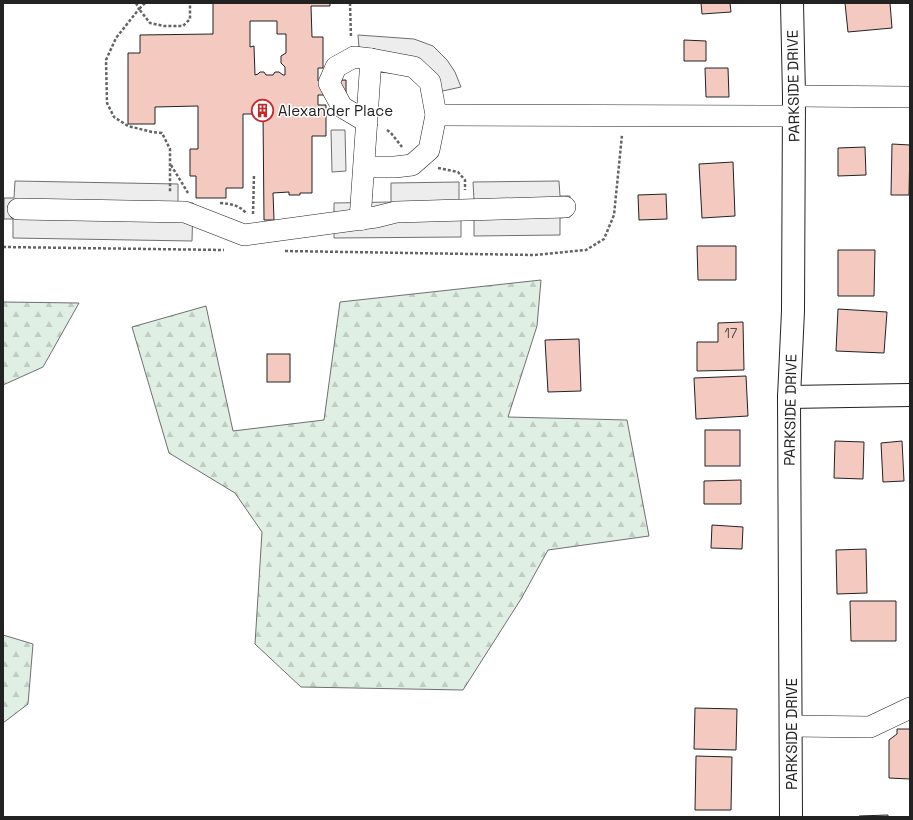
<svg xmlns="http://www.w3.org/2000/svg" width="913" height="820" font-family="'Space Grotesk',sans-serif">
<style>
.forest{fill:url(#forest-firs);stroke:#6f6f6f}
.parking{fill:#ededed;stroke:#6f6f6f}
.building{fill:#f3c9c0;stroke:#222;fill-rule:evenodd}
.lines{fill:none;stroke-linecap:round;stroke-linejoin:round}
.minor-casing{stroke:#222;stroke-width:22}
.major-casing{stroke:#222;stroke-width:24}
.path{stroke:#646464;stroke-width:2.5;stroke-dasharray:3 2;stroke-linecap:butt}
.minor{stroke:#fff;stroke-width:21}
.major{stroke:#fff;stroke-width:22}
.labels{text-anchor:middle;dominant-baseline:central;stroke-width:3;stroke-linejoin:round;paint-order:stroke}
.number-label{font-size:13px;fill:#564c4a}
.street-label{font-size:15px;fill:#222;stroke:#fff}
.poi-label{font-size:15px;fill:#222;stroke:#fff;text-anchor:start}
</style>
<defs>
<pattern id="forest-firs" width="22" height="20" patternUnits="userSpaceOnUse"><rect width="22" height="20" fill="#e0efe3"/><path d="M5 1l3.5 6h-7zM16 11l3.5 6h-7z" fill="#c0cdc2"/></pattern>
</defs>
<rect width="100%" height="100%" fill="#fff"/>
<g class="forest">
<path d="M541 280 537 326 508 417 627 420 649 536 548 550 521 599 463 690 301 687 255 644 262 532 235 493 169 453 132 327 206 306 233 431 324 420 340 302Z"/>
<path d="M3 302 79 303 43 367 3 385Z"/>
<path d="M3 635 33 644 28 704 3 723Z"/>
</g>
<g class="parking">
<path d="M358 35 414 39 433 46 447 60 455 72 461 87 424 95 417 80 406 74 361 71Z"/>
<path d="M331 130H345L346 171 332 172Z"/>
<path d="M15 181 178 184V203H193L192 241 13 238V219H4V198H14Z"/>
<path d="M559 181 560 196H570V217L560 218V235L474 236V218H461V237L334 238V203L391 202V183L459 182V201L474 200 473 182Z"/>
</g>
<g class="building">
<path d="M213 3H330V6H311L312 37H323V68H318V81L346 80V95H318V105H326V136H312V193H300V195H289V192L273 193 274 220H264L263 114H243V188H226V198H196V176H190V149H198V106L155 107V124H128V53H140V35L213 34ZM250 21H277V34H286V53L281 56V63L285 67V75H283L279 72H275L273 75H266L264 72H260L258 74 255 75 254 46 250 47Z"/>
<path d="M701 3H730L731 12 702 14Z"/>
<path d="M845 3H890L892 28 848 32Z"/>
<path d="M684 40 706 41V61H684Z"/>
<path d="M705 68H728L729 97H706Z"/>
<path d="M892 144 910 145 909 195H891Z"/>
<path d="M865 147 866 175 838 176V148Z"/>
<path d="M733 162 735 216 702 218 699 164Z"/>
<path d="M666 194 667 219 639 220 638 195Z"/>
<path d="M697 246H736V280H698Z"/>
<path d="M838 250H875L874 296H838Z"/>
<path d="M838 309 887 312 884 353 836 351Z"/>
<path d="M743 322 744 370 697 371V342H718V323Z"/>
<path d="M579 339 581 391 548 392 545 340Z"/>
<rect x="267" y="354" width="23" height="28"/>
<path d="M746 376 748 416 696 419 694 378Z"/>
<rect x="705" y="430" width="35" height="36"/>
<path d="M835 441 864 442 863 479 834 478Z"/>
<path d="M902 441 904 481 883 482 881 443Z"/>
<path d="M741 480V504H704V481Z"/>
<path d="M712 525 743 527 742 549 711 548Z"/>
<path d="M866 549 867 593 837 594 836 550Z"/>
<path d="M850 601H896V641H851Z"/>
<path d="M695 708 737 709 736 750 694 749Z"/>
<path d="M897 729H910V779L889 778V740L897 734Z"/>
<path d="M696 756 732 757 731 810H695Z"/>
<path d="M888 815V817H859V816Z"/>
</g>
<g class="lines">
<defs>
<g id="minor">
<path d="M794 96 910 97"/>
<path d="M436 115 794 116"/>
<path d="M367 122 342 107 329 83 336 67 354 57 371 59"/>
<path d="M18 209 185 212 244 235 376 217 396 212 565 207"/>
<path d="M360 220 371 59 414 67 430 82 436 115 429 150 412 165 395 167H364"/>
<path d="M791 726 870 727 910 708"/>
</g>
<g id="major">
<path d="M789 397 910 395"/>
<path d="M791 817 789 397 793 311 794 96 792 3"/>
</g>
</defs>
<use href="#minor" class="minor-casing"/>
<use href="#major" class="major-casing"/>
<g class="path">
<path d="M136 3 139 9 116 38 106 60 107 103 114 117 128 126 152 132 162 133 170 149V193"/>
<path d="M145 3 139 9 150 23 164 26H183L190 19V3"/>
<path d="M350 3 351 38"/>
<path d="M387 130 391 133 402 147"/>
<path d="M171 165 188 193"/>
<path d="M438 168 458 172 465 180V190"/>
<path d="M220 203C232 204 239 205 247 214"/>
<path d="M253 214 254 175"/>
<path d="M3 247 224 250"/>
<path d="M285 251 534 255 586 250 604 239 614 215 622 135"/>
</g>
<use href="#minor" class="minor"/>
<use href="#major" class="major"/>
</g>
<defs>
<symbol id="building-ring" viewBox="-11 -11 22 22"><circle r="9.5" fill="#fff" stroke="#c62828" stroke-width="1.5"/><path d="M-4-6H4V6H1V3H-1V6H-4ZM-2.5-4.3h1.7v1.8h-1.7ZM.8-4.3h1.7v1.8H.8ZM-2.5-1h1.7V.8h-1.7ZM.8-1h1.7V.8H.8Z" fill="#c62828"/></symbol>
</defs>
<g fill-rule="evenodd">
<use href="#building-ring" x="250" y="98" width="25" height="25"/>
</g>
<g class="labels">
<g class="number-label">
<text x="731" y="333">17</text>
</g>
<g class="street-label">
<text transform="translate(793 86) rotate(-91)">PARKSIDE DRIVE</text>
<text transform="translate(790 410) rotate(-89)">PARKSIDE DRIVE</text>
<text transform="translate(791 734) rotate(-90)">PARKSIDE DRIVE</text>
</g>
<g class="poi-label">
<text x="278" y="110">Alexander Place</text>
</g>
</g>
<rect width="913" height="820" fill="none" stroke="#222222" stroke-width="8"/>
</svg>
